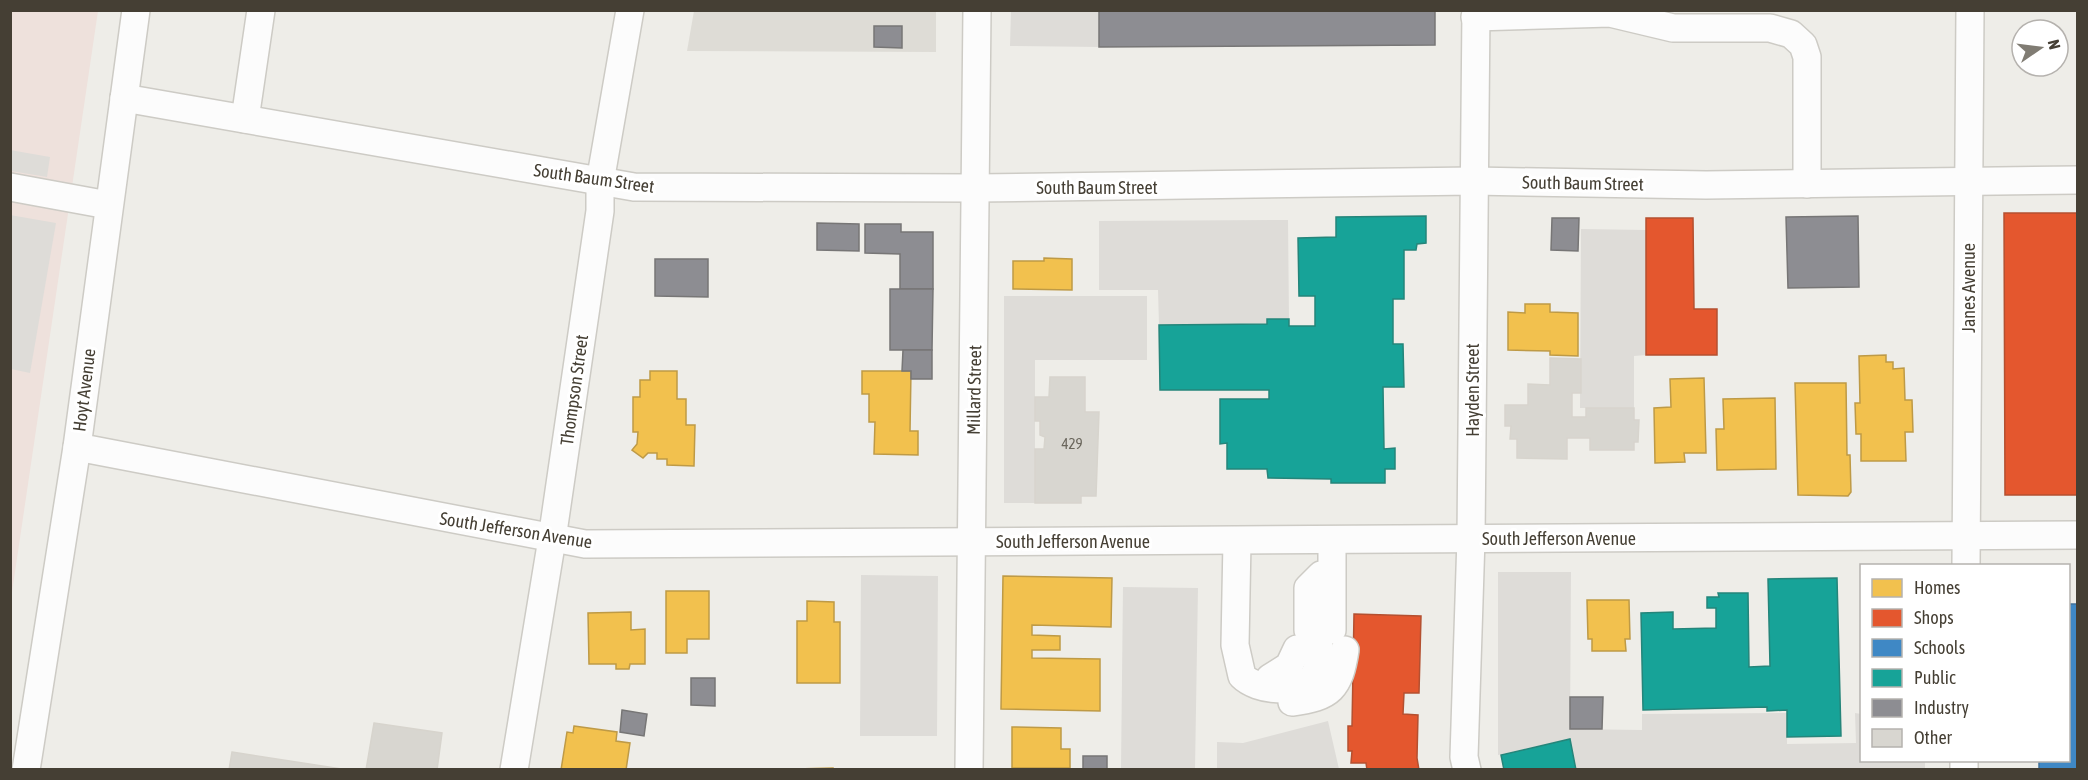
<svg xmlns="http://www.w3.org/2000/svg" width="2088" height="780" font-family="'Asap Condensed',sans-serif">
<style>
.industrial{fill:#dedcd6}
.medical{fill:#eee1dc}
.parking{fill:#dedcd8}
.homes{fill:#f2c14e;stroke:#be9a46;stroke-width:1.5}
.shops{fill:#e4572e;stroke:#b45030;stroke-width:1.5}
.schools{fill:#3f88c5;stroke:#41729a;stroke-width:1.5}
.public{fill:#17a398;stroke:#25857a;stroke-width:1.5}
.industry{fill:#8d8d92;stroke:#777676;stroke-width:1.5}
.building{fill:#d8d6d0;stroke:#d7d4cd;stroke-width:1.5}
.lines{fill:none;stroke-linecap:round;stroke-linejoin:round}
.minor-casing{stroke:#cdcbc5;stroke-width:30}
.minor{stroke:#fcfcfc;stroke-width:27}
.labels{text-anchor:middle;dominant-baseline:central;stroke-width:6;stroke-linejoin:round;paint-order:stroke}
.number-label{font-size:15px;fill:#6a665c}
.street-label{font-size:18px;fill:#453f34;stroke:#fff}
</style>
<rect width="100%" height="100%" fill="#eeede8"/>
<path class="industrial" d="M694 11H936V52L687 51Z"/>
<path class="medical" d="M11 11H98L11 599Z"/>
<g class="parking">
<path d="M1011 11H1099V47L1010 46Z"/>
<path d="M10 150 50 157 47 177 11 171Z"/>
<path d="M10 215 56 223 30 373 11 369Z"/>
<path d="M1288 220 1289 319H1268L1267 324 1159 325 1158 290H1099V221Z"/>
<path d="M1581 229 1646 230V355L1634 356V408H1580Z"/>
<path d="M1004 296H1147V360H1035V503H1004Z"/>
<path d="M1498 572H1571L1570 729 1642 730V714L1787 713V744L1856 743 1855 713 1861 714 1862 760 1925 761V769H1576L1569 739 1498 755Z"/>
<path d="M861 575 938 576 937 736H860Z"/>
<path d="M1123 587 1198 588 1195 769H1121Z"/>
<path d="M1328 721 1339 769H1217V742L1243 743Z"/>
</g>
<g class="homes">
<path d="M1044 258 1072 259V290L1013 289V261H1044Z"/>
<path d="M1525 304H1550V312L1578 313V356L1550 355V351L1508 350V312L1525 313Z"/>
<path d="M1886 355V362H1893V369L1904 368 1905 400H1912L1913 432H1905L1906 461H1861V434H1856L1855 403H1860L1859 356Z"/>
<path d="M650 371H677V399H686V425H695L694 466 667 465V459H657V453H648L643 458 632 450 637 444 638 432H633V397H640V380H650Z"/>
<path d="M862 371H911L910 431H918V455L874 454 875 422H869V394H862Z"/>
<path d="M1704 378 1706 453H1684L1685 462 1655 463 1654 408 1671 407 1670 379Z"/>
<path d="M1795 383H1846L1847 455H1850L1851 492 1848 496 1798 495Z"/>
<path d="M1775 398 1776 469 1717 470 1716 429H1724L1723 399Z"/>
<path d="M1003 576 1112 578 1111 627 1032 625V635L1060 636V650H1032V658L1100 659V711L1001 709Z"/>
<path d="M666 591H709V639H687V653H666Z"/>
<path d="M1587 600H1629L1630 639H1625L1626 651H1592V639H1588Z"/>
<path d="M807 601 834 602V622H840V683H797V621H807Z"/>
<path d="M631 612V630L645 629V664H630L629 669H616V664H589L588 613Z"/>
<path d="M574 726 617 732 616 741 630 743 626 770H561L567 732 573 733Z"/>
<path d="M1012 727 1061 728V749H1070V768H1012Z"/>
<path d="M833 768V770H796V769Z"/>
</g>
<g class="shops">
<path d="M2004 213H2078V495H2005Z"/>
<path d="M1646 218H1693L1694 309H1717V355H1646Z"/>
<path d="M1354 614 1421 616 1419 693H1404L1403 714 1418 715 1417 758 1419 770H1367L1366 763H1351L1352 751H1348V726H1352Z"/>
</g>
<path class="schools" d="M2068 604H2078V770H2029L2039 769V760H2068Z"/>
<g class="public">
<path d="M1426 216V243L1417 244 1416 250H1404V299H1393V344H1403L1404 387H1383L1384 449 1395 448V469H1385V483H1331V479L1268 478 1267 469H1227V443L1220 444V399H1269V390H1160L1159 325 1267 324V319H1289V326H1315V296H1299L1298 238 1336 237V217Z"/>
<path d="M1837 578 1841 736 1787 737V710L1767 711V707L1643 710 1641 613 1673 612V629L1716 628V608H1707V597H1719L1718 593H1748L1749 667 1770 666 1768 579Z"/>
<path d="M1570 739 1576 770H1504L1501 755Z"/>
</g>
<g class="industry">
<path d="M1099 10H1435V45L1099 47Z"/>
<path d="M874 26H902V48L874 47Z"/>
<path d="M1858 216 1859 287 1788 288 1786 217Z"/>
<path d="M1552 218H1579L1578 251 1551 250Z"/>
<path d="M817 223 859 224V251L817 250Z"/>
<path d="M865 224H901V232H933V289H900V254L865 253Z"/>
<path d="M655 259H708V297L655 296Z"/>
<path d="M890 289H933L932 350H890Z"/>
<path d="M903 350H932V379H911V371H902Z"/>
<path d="M691 678H715V706L691 705Z"/>
<path d="M1570 697H1603L1602 729H1570Z"/>
<path d="M622 710 647 714 644 736 620 732Z"/>
<rect x="1083" y="756" width="24" height="14"/>
</g>
<g class="building">
<path d="M1550 358 1581 359V393H1572V417H1586V408H1634V420H1639L1638 442H1634V450H1590V438H1567V459L1517 458V439H1510L1511 426H1505V405H1528V384L1550 385Z"/>
<path d="M1050 377H1085V412H1099L1096 496H1081V503H1035V449H1044L1045 437 1040 435V421H1035V397H1049Z"/>
<path d="M374 723 442 733 437 770H366Z"/>
<path d="M232 752 348 770H229Z"/>
</g>
<g class="lines">
<defs>
<g id="minor">
<path d="M1475 17 1610 13 1673 28H1770L1791 34 1803 45 1807 57V184"/>
<path d="M124 98 634 187 977 188 1473 181 1706 185 2078 180"/>
<path d="M245 119 261 10"/>
<path d="M10 187 108 205"/>
<path d="M77 447 585 544 2078 535"/>
<path d="M1332 540V630"/>
<path d="M1237 541 1235 645 1242 676C1257 691 1298 695 1313 677 1319 669 1319 659 1320 649"/>
<path d="M1966 566 1970 10"/>
<path d="M1308 630V588L1321 575"/>
<path d="M1270 678 1289 666 1297 649"/>
<path d="M1292 702C1331 697 1339 689 1345 650"/>
<path d="M1964 760V770"/>
<path d="M26 770 77 447 136 10"/>
<path d="M514 770 552 539 600 211V182L630 10"/>
<path d="M969 770 977 10"/>
<path d="M1467 770 1464 757 1471 538 1476 10"/>
</g>
</defs>
<use href="#minor" class="minor-casing"/>
<use href="#minor" class="minor"/>
</g>
<g class="labels">
<g class="number-label">
<text x="1072" y="443">429</text>
</g>
<g class="street-label">
<text transform="translate(594 178) rotate(8)">South Baum Street</text>
<text transform="translate(1583 183) rotate(1)">South Baum Street</text>
<text x="1097" y="187">South Baum Street</text>
<text transform="translate(1968 288) rotate(-90)">Janes Avenue</text>
<text transform="translate(84 390) rotate(-83)">Hoyt Avenue</text>
<text transform="translate(574 390) rotate(-82)">Thompson Street</text>
<text transform="translate(974 390) rotate(-89)">Millard Street</text>
<text transform="translate(1472 390) rotate(-90)">Hayden Street</text>
<text transform="translate(516 530) rotate(9)">South Jefferson Avenue</text>
<text x="1559" y="538">South Jefferson Avenue</text>
<text x="1073" y="541">South Jefferson Avenue</text>
</g>
</g>
<rect width="2088" height="780" fill="none" stroke="#453f34" stroke-width="24"/>
<rect x="1860" y="564" width="210" height="198" fill="#ffffff" stroke="#b5b2ae" stroke-width="1.5"/>
<rect x="1872" y="579" width="30" height="18" fill="#f2c14e" stroke="#b5b2ae" stroke-width="1.5"/>
<text x="1914" y="594" font-size="18" fill="#453f34">Homes</text>
<rect x="1872" y="609" width="30" height="18" fill="#e4572e" stroke="#b5b2ae" stroke-width="1.5"/>
<text x="1914" y="624" font-size="18" fill="#453f34">Shops</text>
<rect x="1872" y="639" width="30" height="18" fill="#3f88c5" stroke="#b5b2ae" stroke-width="1.5"/>
<text x="1914" y="654" font-size="18" fill="#453f34">Schools</text>
<rect x="1872" y="669" width="30" height="18" fill="#17a398" stroke="#b5b2ae" stroke-width="1.5"/>
<text x="1914" y="684" font-size="18" fill="#453f34">Public</text>
<rect x="1872" y="699" width="30" height="18" fill="#8d8d92" stroke="#b5b2ae" stroke-width="1.5"/>
<text x="1914" y="714" font-size="18" fill="#453f34">Industry</text>
<rect x="1872" y="729" width="30" height="18" fill="#d8d6d0" stroke="#b5b2ae" stroke-width="1.5"/>
<text x="1914" y="744" font-size="18" fill="#453f34">Other</text>
<g transform="translate(2040 48) rotate(76)"><circle r="28" fill="#ffffff" stroke="#b5b2ae" stroke-width="1.5"/>
<path d="M0-4.5L10 22L0 15L-10 22Z" fill="#807c73"/>
<text y="-9" font-size="16" font-weight="bold" text-anchor="middle" fill="#453f34">N</text>
</g>
</svg>
